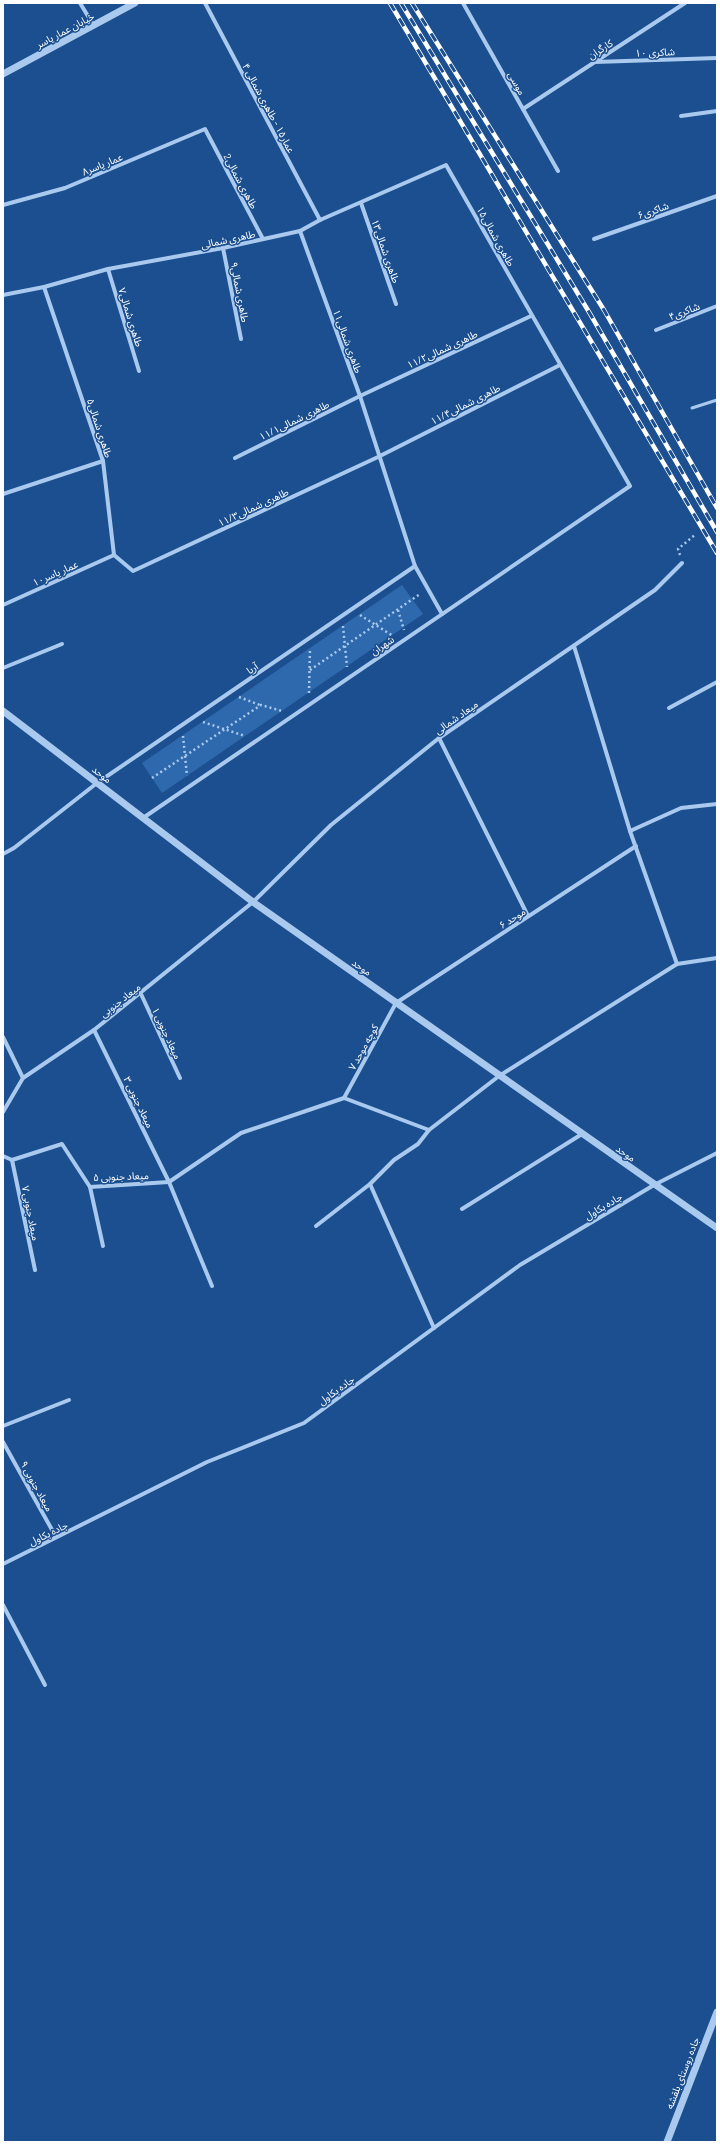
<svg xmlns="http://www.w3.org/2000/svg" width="720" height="2145" font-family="Barlow,'Noto Sans Arabic',sans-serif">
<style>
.green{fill:#2e69ad}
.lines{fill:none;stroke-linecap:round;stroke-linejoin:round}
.path{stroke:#a9c9ee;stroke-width:2.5;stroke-dasharray:2 3;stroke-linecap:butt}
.service{stroke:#a9c9ee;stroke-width:3}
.minor{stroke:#a9c9ee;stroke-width:4}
.tertiary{stroke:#a9c9ee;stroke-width:7}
.rail-casing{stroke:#fff;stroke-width:4.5}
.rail{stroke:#1b4f8f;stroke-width:3;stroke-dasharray:9;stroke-linecap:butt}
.labels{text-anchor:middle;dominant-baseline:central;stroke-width:3;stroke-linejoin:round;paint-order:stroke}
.street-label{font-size:10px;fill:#fff;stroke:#1b4f8f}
</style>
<rect width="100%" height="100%" fill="#1b4f8f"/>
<path class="green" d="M402 585 423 614 162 793 142 763Z"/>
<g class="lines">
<g class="path">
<path d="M680 555 678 549 696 534"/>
<path d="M398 610 404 630"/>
<path d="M360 615 393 636"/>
<path d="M343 626 347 667"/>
<path d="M310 670 420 594"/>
<path d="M309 693 310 648"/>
<path d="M239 697 260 705"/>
<path d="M203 722 245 736"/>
<path d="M183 736 187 776"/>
<path d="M152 778 261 705 282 711"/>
</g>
<path class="service" d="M692 408 717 400"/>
<g class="minor">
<path d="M80 3 94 26"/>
<path d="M205 3 320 220"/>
<path d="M463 3 558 171"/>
<path d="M595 62 717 58"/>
<path d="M523 109 685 3"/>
<path d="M681 116 717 111"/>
<path d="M361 203 396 304"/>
<path d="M3 205 65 188 205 129 263 239"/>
<path d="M300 231 360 396 415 566 442 614"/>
<path d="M594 239 717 196"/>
<path d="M223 248 241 339"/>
<path d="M108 269 139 371"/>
<path d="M44 287 103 461 114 555 133 571 378 457 560 365"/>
<path d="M3 295 44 287 108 269 223 248 300 231 320 220 446 165 630 486 143 818"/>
<path d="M656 330 717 306"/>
<path d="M235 458 360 396 531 316"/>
<path d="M3 494 103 461"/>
<path d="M3 605 114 555"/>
<path d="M3 668 62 644"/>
<path d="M669 708 717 682"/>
<path d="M439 738 528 916"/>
<path d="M630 831 681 808 717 804"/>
<path d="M3 854 14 848 97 783 415 566"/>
<path d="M677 964 717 958"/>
<path d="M141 994 180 1078"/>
<path d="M94 1030 169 1182 212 1286"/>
<path d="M3 1037 23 1078"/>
<path d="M344 1098 396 1003 636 846"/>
<path d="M3 1112 23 1078 94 1030 253 902 331 825 439 738 655 590 682 563"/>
<path d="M3 1156 12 1160 62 1144 90 1187 169 1182 241 1133 344 1098 429 1130 499 1076 677 964 630 831 574 646"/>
<path d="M12 1160 35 1270"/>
<path d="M370 1184 434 1328"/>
<path d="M90 1187 103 1246"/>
<path d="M462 1209 582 1134"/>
<path d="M316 1226 370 1184 394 1160 418 1144 429 1130"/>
<path d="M3 1426 69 1400"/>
<path d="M3 1442 56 1537"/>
<path d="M3 1564 207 1462 304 1423 520 1265 654 1185 717 1153"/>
<path d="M3 1605 45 1685"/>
</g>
<g class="tertiary">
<path d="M3 74 135 3"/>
<path d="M3 711 253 902 717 1228"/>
<path d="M667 2142 717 2012"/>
</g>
<defs>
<g id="rail">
<path d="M390 3 717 553"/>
<path d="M401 3 589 312 717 532"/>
<path d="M412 3 604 310 717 508"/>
</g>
</defs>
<use href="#rail" class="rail-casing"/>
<use href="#rail" class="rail"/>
</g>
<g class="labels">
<g class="street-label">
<text transform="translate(65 30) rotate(-28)">خیابان عمار یاسر</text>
<text transform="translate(600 49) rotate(-33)">کارگران</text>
<text transform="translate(655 52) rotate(-2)">شاکری ۱۰</text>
<text transform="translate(517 83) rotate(61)">موسی</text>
<text transform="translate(269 108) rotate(62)">عمار۱۵ - طاهری شمالی ۴</text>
<text transform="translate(102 164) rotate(-22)">عمار یاسر۸</text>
<text transform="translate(241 181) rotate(62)">طاهری شمالی2</text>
<text transform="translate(653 210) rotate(-19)">شاکری۶</text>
<text transform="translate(496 236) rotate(61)">طاهری شمالی۱۵</text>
<text transform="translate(228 239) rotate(-12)">طاهری شمالی</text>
<text transform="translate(386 251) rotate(71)">طاهری شمالی۱۳</text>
<text transform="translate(240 292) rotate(79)">طاهری شمالی۹</text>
<text transform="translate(684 311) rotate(-21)">شاکری۴</text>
<text transform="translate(131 317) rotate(73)">طاهری شمالی۷</text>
<text transform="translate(348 341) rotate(70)">طاهری شمالی۱۱</text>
<text transform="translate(442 349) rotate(-25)">طاهری شمالی۱۱/۲</text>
<text transform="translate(465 404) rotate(-27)">طاهری شمالی۱۱/۴</text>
<text transform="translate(294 420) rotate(-26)">طاهری شمالی۱۱/۱</text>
<text transform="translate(100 428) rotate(72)">طاهری شمالی۵</text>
<text transform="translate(253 507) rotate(-25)">طاهری شمالی۱۱/۳</text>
<text transform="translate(55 573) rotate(-24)">عمار یاسر۱۰</text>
<text transform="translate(382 645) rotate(-34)">شهران</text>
<text transform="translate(252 668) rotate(-34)">آریا</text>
<text transform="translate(456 717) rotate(-35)">میعاد شمالی</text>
<text transform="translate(102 774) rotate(37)">موحد</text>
<text transform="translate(512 918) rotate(-33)">موحد ۶</text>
<text transform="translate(362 967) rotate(35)">موحد</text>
<text transform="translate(120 1000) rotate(-38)">میعاد جنوبی</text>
<text transform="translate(167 1033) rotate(65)">میعاد جنوبی ۱</text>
<text transform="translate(363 1047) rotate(-61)">کوچه موحد ۷</text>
<text transform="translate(139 1102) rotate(64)">میعاد جنوبی ۳</text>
<text transform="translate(626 1153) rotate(35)">موحد</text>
<text transform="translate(121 1176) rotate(-2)">میعاد جنوبی ۵</text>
<text transform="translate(603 1206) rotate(-31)">جاده بکاول</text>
<text transform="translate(31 1213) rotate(79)">میعاد جنوبی ۷</text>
<text transform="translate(336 1390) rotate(-36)">جاده بکاول</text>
<text transform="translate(37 1486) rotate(61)">میعاد جنوبی ۹</text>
<text transform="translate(48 1533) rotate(-26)">جاده بکاول</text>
<text transform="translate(682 2073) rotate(-69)">جاده روستای بلقشه</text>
</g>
</g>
<rect width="720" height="2145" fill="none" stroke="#ffffff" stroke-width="8"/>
</svg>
